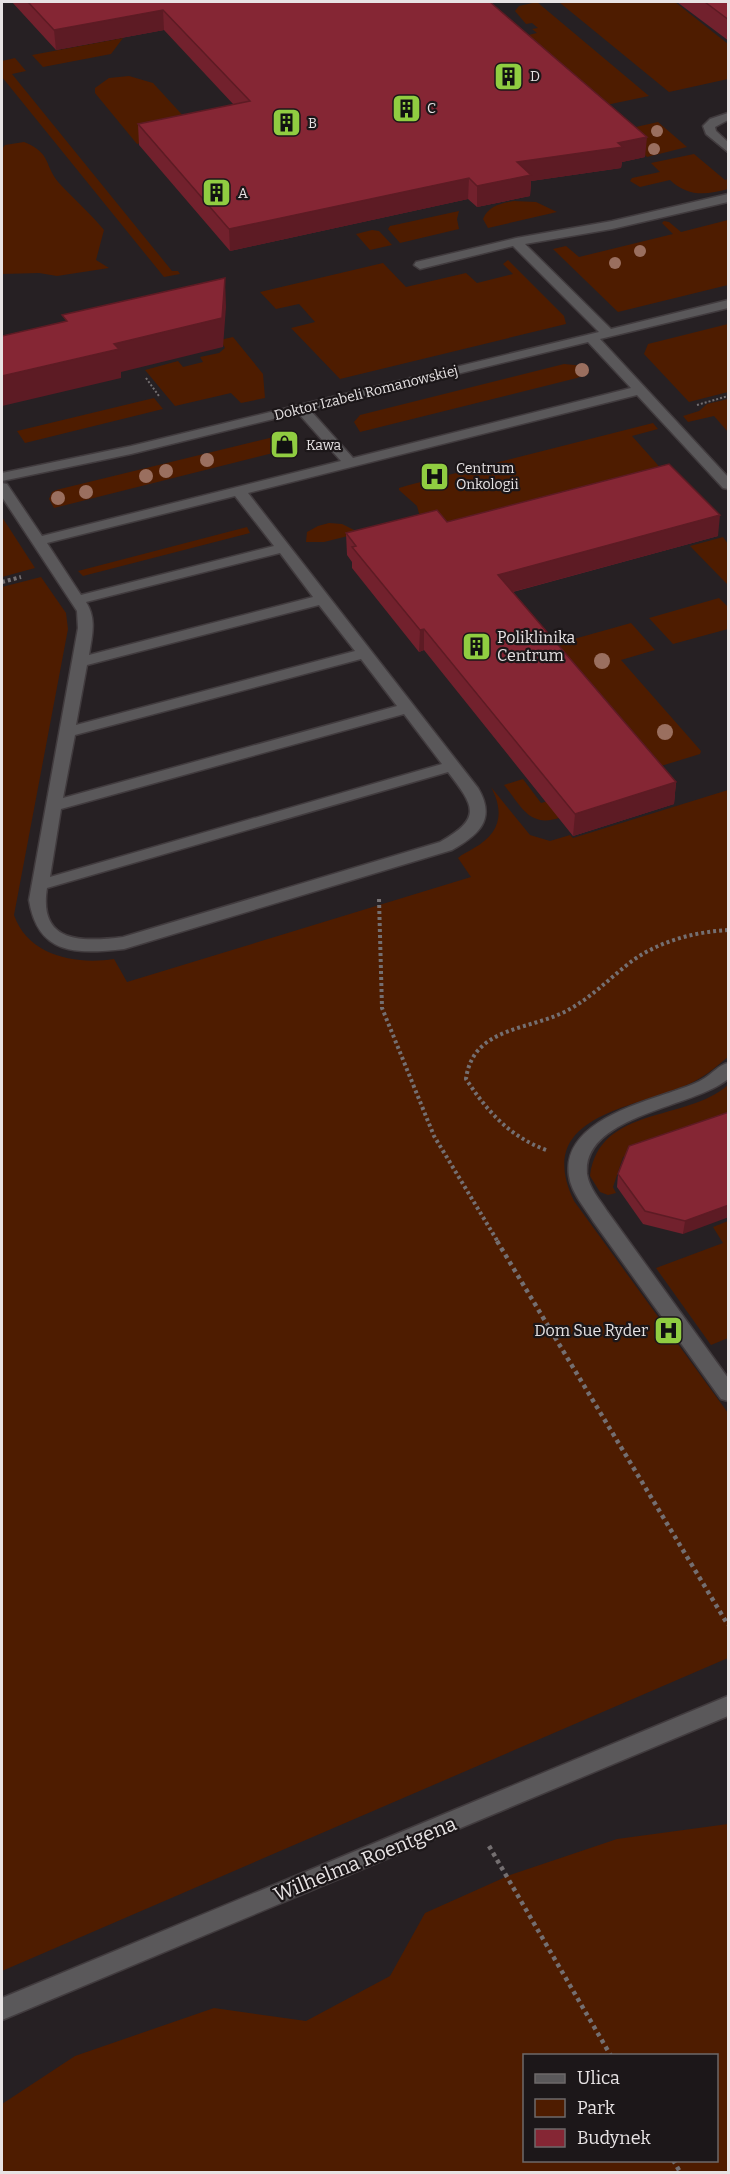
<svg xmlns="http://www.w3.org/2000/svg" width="730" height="2174" font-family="Bitter,serif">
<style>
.green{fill:#4e1c00;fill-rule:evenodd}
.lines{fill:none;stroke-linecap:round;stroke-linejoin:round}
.minor-casing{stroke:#413b3e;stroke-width:3}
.path-far2{stroke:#746f71;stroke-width:2;stroke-dasharray:2 2;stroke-linecap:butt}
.path-far1{stroke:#746f71;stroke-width:4;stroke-dasharray:3 3;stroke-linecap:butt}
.path{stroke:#746f71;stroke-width:4.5;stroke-dasharray:4 4;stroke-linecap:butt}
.minor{fill:#5a585a;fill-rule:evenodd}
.tree{fill:#9a6f5f}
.wall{fill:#72212d}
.shaded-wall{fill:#5d1b24}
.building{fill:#852634;stroke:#5d1b24;stroke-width:1.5}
.labels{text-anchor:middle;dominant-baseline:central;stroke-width:4.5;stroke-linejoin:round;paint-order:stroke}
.far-poi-label{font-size:14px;fill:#e7e3e4;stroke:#1c1719;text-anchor:start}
.far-street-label{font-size:14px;fill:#e7e3e4;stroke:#1c1719}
.poi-label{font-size:16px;fill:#e7e3e4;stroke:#1c1719;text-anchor:start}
.near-street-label{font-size:20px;fill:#e7e3e4;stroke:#1c1719}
</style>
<rect width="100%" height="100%" fill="#262023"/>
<g class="green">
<path d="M537 2 649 96 592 108 524 36 537 33 532 29 538 28 532 23 526 24 515 11 519 6Z"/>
<path d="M559 2H675L728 44V79L669 92Z"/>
<path d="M123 38 111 54 43 67 32 55Z"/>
<path d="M15 58 26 71 12 74 172 271H178L180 274 164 277 2 77V61Z"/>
<path d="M129 76 153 83 197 131 137 144 95 93V88L109 78Z"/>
<path d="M658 122 687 147 647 157 618 131Z"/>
<path d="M24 142C52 153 44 166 59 183 74 199 90 213 104 230L96 260 109 268 57 276 39 273 2 274V149L5 145Z"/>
<path d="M694 154 725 180 728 179V189C706 195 688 197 670 180L640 187 630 181 632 178 660 172 651 163Z"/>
<path d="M514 201 536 202 557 212 488 228 483 219C488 206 501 203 514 201Z"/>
<path d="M459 211 457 219 459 229 400 243 388 229 390 226Z"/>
<path d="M728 220V285L618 312 553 249 566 246 579 257 673 234 662 223 664 221 669 222 681 232Z"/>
<path d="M372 230 379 231 392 245 370 250 356 234Z"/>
<path d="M508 260 564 316 566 324 340 379 291 328 315 322 299 304 276 309 260 292 383 263 406 287 466 273 477 283 513 274 503 264Z"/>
<path d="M728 324V392L689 402 644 354 648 344Z"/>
<path d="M233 337 263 374 265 398 241 403 231 393 175 406 145 370 178 361 183 367 203 362 200 357 219 353 225 348 220 340Z"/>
<path d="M564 364 585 366 589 373 577 378 360 432 354 422 360 415Z"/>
<path d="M154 398 163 409 25 443 17 431Z"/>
<path d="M728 399V432L714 416 688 422 683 416 699 411 707 404Z"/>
<path d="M653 423 658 429 632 436 673 482 447 541 420 517 417 506 399 490V488L409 485Z"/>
<path d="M278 436 291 440 297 447 54 508 49 499 52 492 56 490Z"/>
<path d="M2 517 35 568 2 577Z"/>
<path d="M329 523 342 524 360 533 324 542H306L307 532 318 526Z"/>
<path d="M247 527 250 533 83 576 78 571Z"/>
<path d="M723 537 728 544V585L690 546Z"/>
<path d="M41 577 66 613 68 629 14 915C28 956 76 965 114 959L127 982 471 877 458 858C462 854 468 852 474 848 500 833 505 813 491 787L530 835 550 841 570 835 573 838 728 790V1057C718 1065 707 1075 695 1081 642 1109 531 1111 574 1201L728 1413V1658L2 1971V587Z"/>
<path d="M719 598 728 607V629L673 644 649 618Z"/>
<path d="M631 623 655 650 621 660 701 751 700 754 661 766 556 644Z"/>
<path d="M523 779 541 803 548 801 562 817C529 829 522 807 504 785Z"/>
<path d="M728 1085V1120L623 1157 613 1187 616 1193 608 1195 600 1192 590 1176C599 1105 687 1122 728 1085Z"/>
<path d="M728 1221V1338L711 1345 656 1268 723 1243 713 1227Z"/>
<path d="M728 1824V2172H2V2104L75 2056 214 2008 306 2021 390 1976 425 1913 510 1875 617 1839ZM524 2056H716V2160H524Z"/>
</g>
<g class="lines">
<defs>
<g id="minor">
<path d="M728 113V120L715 127 716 131 728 142V152L706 134 703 126 710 119Z"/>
<path d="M728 194V202L612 229 525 244 611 329 728 300V308L600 339 728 477V489L723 488 637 395 248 493 478 788C497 820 478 835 452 850L124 949C77 954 38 956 29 900L78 628 77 611 2 497V483L7 484 42 536 341 461 298 413 131 454 2 481V473L131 446 599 332 513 246 420 269 414 265 416 262 516 238 612 221ZM588 342 631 388 353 458 310 410ZM235 496 274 546 81 595 47 543ZM280 553 313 597 89 655C92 636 97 619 86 602ZM319 605 355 651 76 725 87 665ZM361 659 397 706 63 798 75 735ZM404 714 442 764 50 877 61 809ZM448 772C475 807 482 818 440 842L123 937C83 942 38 944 47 888Z"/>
<path d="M728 1063V1079C693 1108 582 1115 587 1174 589 1188 600 1200 607 1211L728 1378V1401L721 1399 593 1221C585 1208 571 1192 569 1176 561 1122 641 1103 680 1089 689 1086 697 1083 705 1078 713 1073 719 1065 728 1063Z"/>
<path d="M728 1696V1716L2 2020V1998Z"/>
</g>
</defs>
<use href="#minor" class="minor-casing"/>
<g class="path-far2">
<path d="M146 378 159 396"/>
<path d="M697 405 728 396"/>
</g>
<g class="path-far1">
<path d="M2 582 21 577"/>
<path d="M379 899 382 1008 434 1136 498 1242"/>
<path d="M546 1150C509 1136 487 1111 466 1079 473 1025 532 1031 570 1009 593 996 611 977 632 961 660 941 694 932 728 930"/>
</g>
<g class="path">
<path d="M497 1241 728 1625"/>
<path d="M489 1846 611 2056"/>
<path d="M673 2160 680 2172"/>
</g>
<use href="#minor" class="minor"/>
</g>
<g class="tree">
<circle cx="657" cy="131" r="6"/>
<circle cx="654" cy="149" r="6"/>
<circle cx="640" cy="251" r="6"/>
<circle cx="615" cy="263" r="6"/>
<circle cx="582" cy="370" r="7"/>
<circle cx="207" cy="460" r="7"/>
<circle cx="166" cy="471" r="7"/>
<circle cx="146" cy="476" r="7"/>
<circle cx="86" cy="492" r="7"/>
<circle cx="58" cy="498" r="7"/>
<circle cx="602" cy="661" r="8"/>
<circle cx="665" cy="732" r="8"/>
</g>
<g class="wall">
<path d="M12 2H490L645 157 622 162 621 168 531 181 530 196 477 207 468 199 230 251 139 145 138 124 234 105 164 30 56 50Z"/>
<path d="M677 2H729V41Z"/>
<path d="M447 522 718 536 513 592 676 782 674 804 573 836 424 650 419 652 352 568V562L347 555 346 533Z"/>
<path d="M729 1112 683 1234 643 1224 617 1187 618 1174Z"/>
</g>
<g class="shaded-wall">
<path d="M163 10 164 30 56 50 54 30Z"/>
<path d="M647 137 645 157 622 162 621 168 531 181 530 196 477 207V186L517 162Z"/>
<path d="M469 178 468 199 230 251 229 229Z"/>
<path d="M225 278 226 307 223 347 121 372V378L2 406V376L114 344Z"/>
<path d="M720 515 718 536 497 596 498 575Z"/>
<path d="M424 629V650L419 652 420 630Z"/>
<path d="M676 782 674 804 573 836 575 814Z"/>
<path d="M729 1205V1217L683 1234 685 1221Z"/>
</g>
<g class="building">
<path d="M28 2H490L647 137 618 143 623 147 517 162 531 175 477 186 469 178 229 229 138 124 250 101 163 10 54 30Z"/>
<path d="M705 2H729V20Z"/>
<path d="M225 278 222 318 114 344 119 349 2 376V336L67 321 62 315Z"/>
<path d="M669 464 720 515 498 575 676 782 575 814 424 629 420 630 352 547 356 546 346 533 437 510 447 522Z"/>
<path d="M729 1112V1205L685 1221 645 1211 618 1174 629 1146Z"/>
</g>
<defs>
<symbol id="building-square" viewBox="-11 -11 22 22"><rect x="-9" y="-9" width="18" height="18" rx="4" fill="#90cd41" stroke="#1c1719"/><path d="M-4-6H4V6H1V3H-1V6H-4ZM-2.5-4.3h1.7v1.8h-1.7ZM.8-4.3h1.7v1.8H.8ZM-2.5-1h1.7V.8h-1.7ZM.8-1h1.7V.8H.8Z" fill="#111"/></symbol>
<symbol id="shop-square" viewBox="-11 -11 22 22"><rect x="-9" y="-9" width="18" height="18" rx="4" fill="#90cd41" stroke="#1c1719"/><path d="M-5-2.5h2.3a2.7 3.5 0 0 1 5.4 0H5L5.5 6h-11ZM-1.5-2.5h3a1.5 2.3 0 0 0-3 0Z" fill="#111"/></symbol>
<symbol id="hospital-square" viewBox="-11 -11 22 22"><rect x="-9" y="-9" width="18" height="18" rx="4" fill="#90cd41" stroke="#1c1719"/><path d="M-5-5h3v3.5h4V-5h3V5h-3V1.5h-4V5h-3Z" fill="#111"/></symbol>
</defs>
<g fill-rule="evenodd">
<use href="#building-square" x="492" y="60" width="33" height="33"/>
<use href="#building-square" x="390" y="92" width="33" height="33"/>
<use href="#building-square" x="270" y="106" width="33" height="33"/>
<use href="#building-square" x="200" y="176" width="33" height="33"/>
<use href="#shop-square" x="268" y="428" width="33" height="33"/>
<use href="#hospital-square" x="418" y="460" width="33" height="33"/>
<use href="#building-square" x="460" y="630" width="33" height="33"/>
<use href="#hospital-square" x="652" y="1314" width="33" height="33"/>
</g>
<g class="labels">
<g class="far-poi-label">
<text x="530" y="76">D</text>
<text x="427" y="108">C</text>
<text x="308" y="123">B</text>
<text x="238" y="193">A</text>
<text x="306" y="445">Kawa</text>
<text x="456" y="468">Centrum<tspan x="456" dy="16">Onkologii</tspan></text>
</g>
<g class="far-street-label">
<text transform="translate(366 393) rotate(-14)">Doktor Izabeli Romanowskiej</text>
</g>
<g class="poi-label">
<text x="497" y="637">Poliklinika<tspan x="497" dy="18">Centrum</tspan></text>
<text x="648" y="1330" text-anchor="end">Dom Sue Ryder</text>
</g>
<g class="near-street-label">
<text transform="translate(365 1859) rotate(-22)">Wilhelma Roentgena</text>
</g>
</g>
<rect width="730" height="2174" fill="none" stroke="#e7e3e4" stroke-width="6"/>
<rect x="523" y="2054" width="195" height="108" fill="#1c1719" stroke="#6d696a" stroke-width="1.5"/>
<rect x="535" y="2074" width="30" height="9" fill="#5a585a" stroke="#6d696a" stroke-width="1.5"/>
<text x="577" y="2084" font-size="18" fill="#e7e3e4">Ulica</text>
<rect x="535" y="2099" width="30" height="18" fill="#4e1c00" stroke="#6d696a" stroke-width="1.5"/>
<text x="577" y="2114" font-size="18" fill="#e7e3e4">Park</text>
<rect x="535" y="2129" width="30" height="18" fill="#852634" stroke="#6d696a" stroke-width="1.5"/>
<text x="577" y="2144" font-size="18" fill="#e7e3e4">Budynek</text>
</svg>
